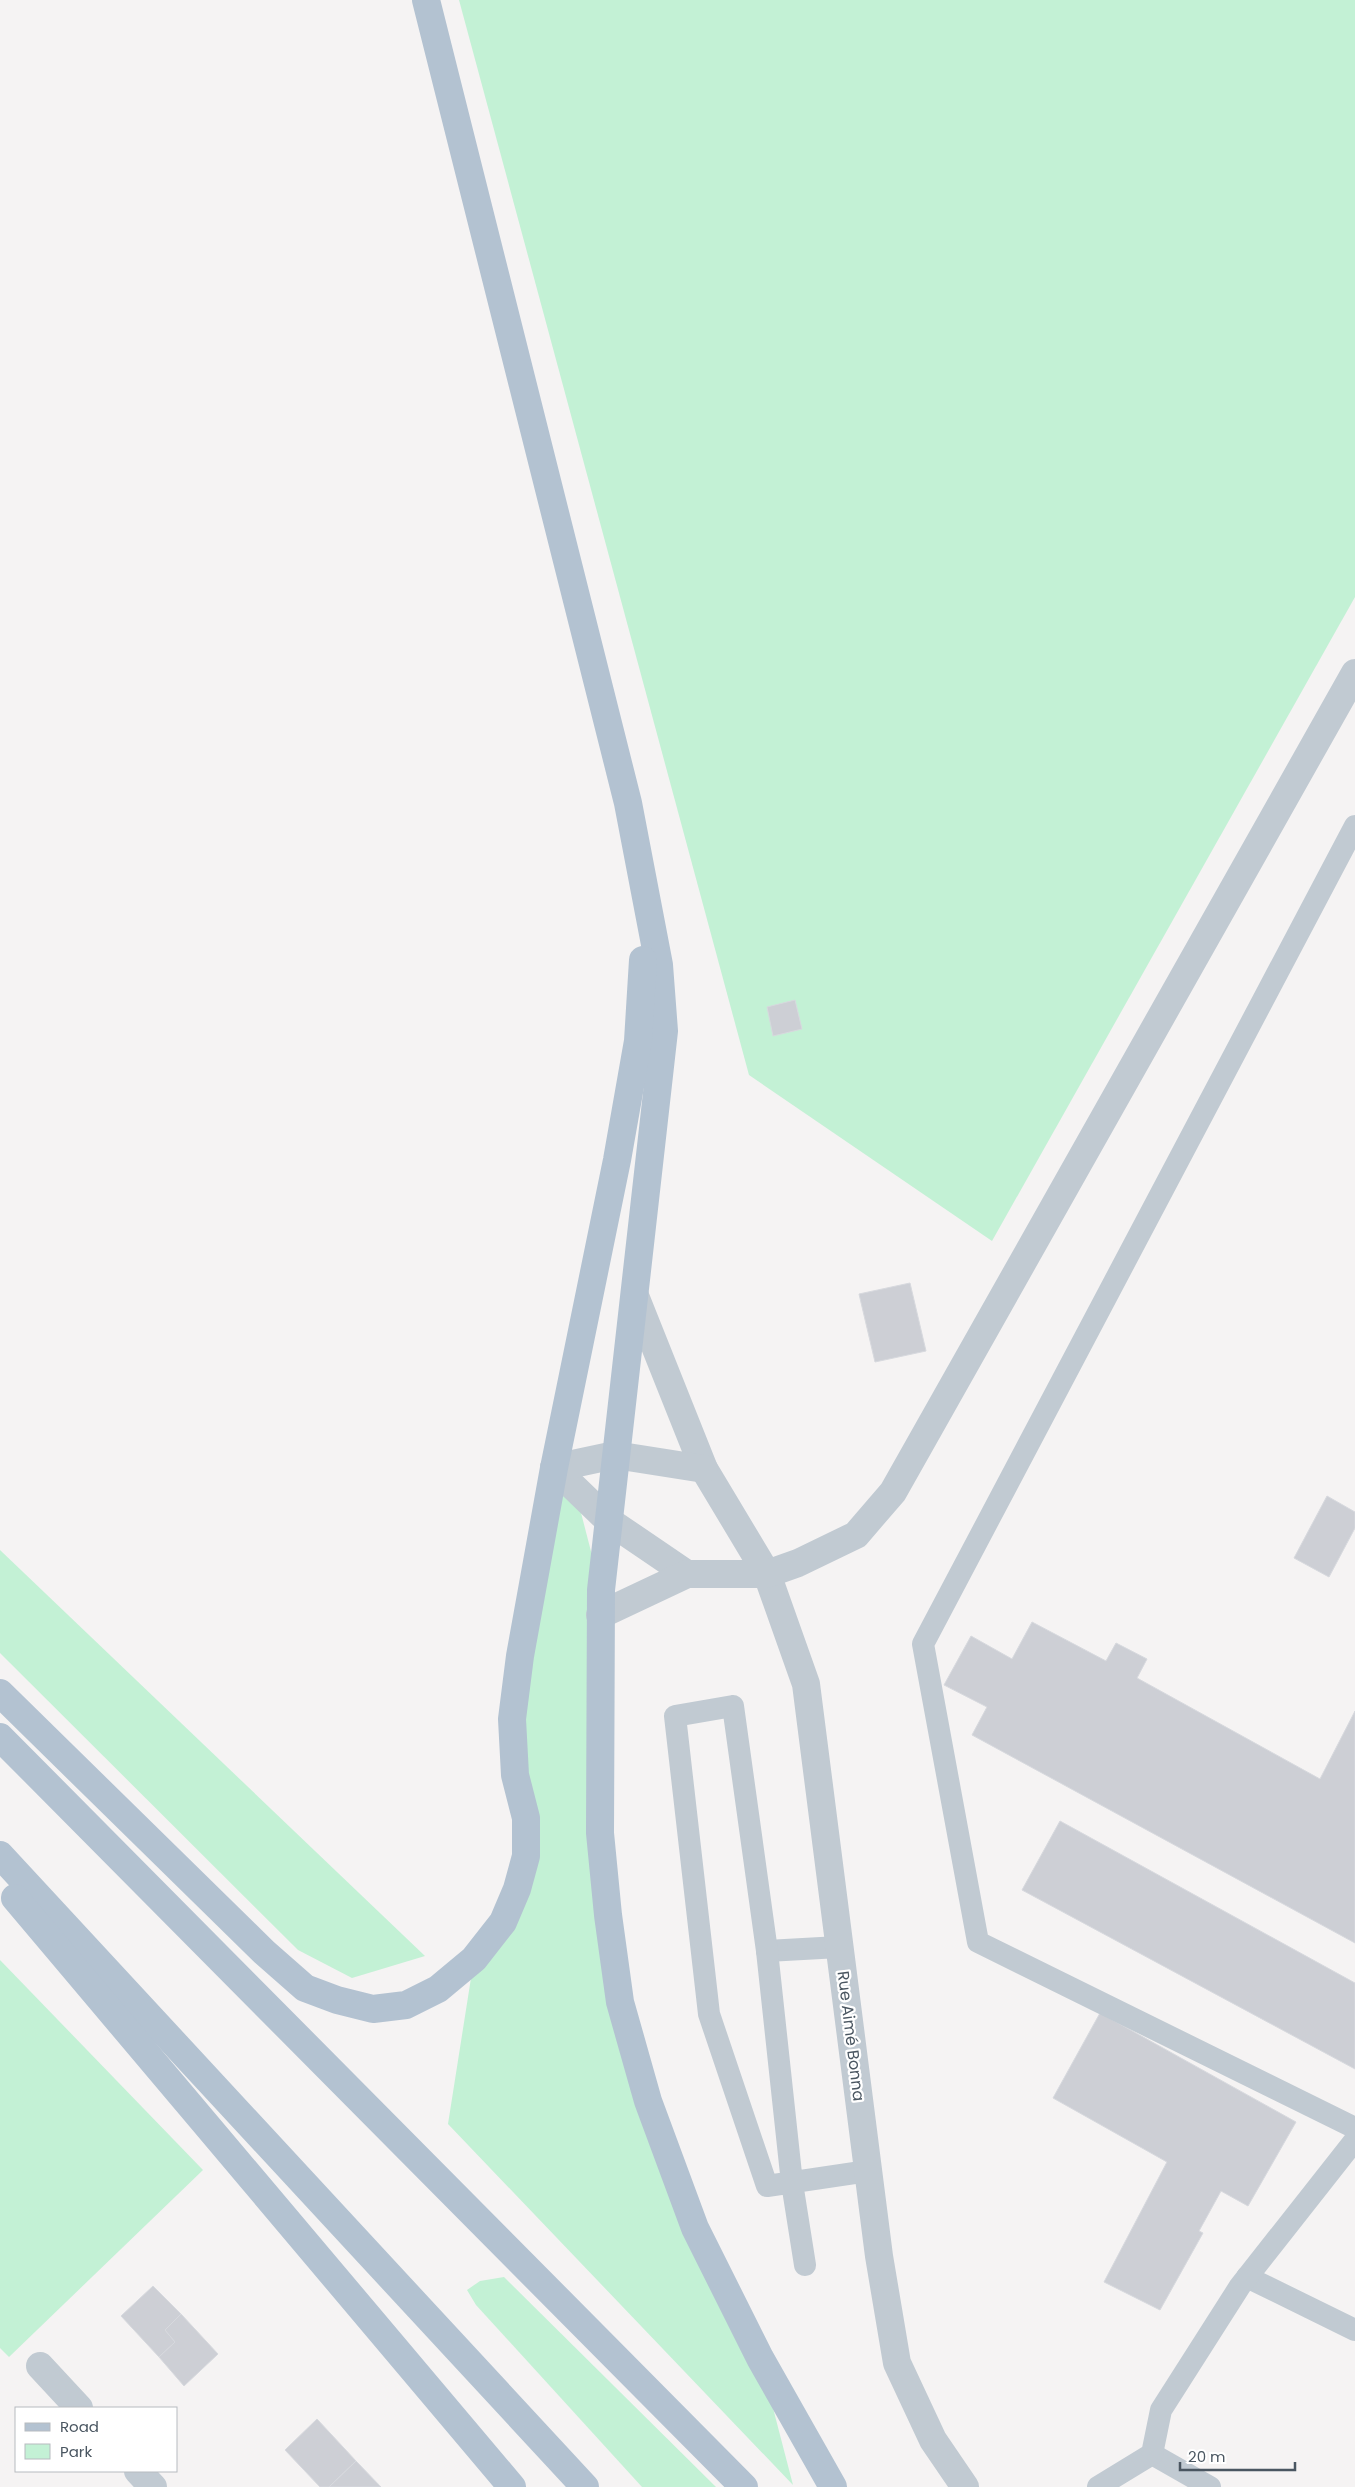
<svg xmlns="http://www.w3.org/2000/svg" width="1355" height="2487" font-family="Poppins,sans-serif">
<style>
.green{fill:#c3f1d5}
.building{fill:#cdcfd5;stroke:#d7d9de}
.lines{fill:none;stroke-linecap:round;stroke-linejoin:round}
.service{stroke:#c1cad2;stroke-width:22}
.minor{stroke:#c1cad2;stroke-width:28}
.primary{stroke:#b3c2d1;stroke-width:28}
.labels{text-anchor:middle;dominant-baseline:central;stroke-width:4.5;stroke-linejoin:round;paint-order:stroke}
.street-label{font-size:16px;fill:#4a5661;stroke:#fff}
</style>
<rect width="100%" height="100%" fill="#f5f3f3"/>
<g class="green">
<path d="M459 0H1355V597L992 1241 749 1075Z"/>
<path d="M554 1468 572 1478 601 1590 620 2002 760 2358 793 2485 448 2124 474 1959 517 1889 515 1775Z"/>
<path d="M0 1550 425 1956 352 1978 298 1950 0 1653Z"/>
<path d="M0 1960 203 2170 9 2357 0 2348Z"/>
<path d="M504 2277 716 2487H642L476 2305 467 2290 480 2281Z"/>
</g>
<g class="building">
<path d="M795 1000 802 1029 773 1036 767 1007Z"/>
<path d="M910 1283 926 1351 875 1362 859 1294Z"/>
<path d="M1327 1496 1355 1512V1528L1329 1577 1294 1558Z"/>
<path d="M1032 1622 1106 1661 1116 1643 1147 1659 1137 1678 1320 1779 1355 1711V1943L972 1735 987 1707 944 1685 971 1636 1012 1659Z"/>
<path d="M1060 1821 1355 1983V2069L1022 1890Z"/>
<path d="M1100 2013 1296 2122 1248 2206 1221 2191 1199 2231 1203 2233 1160 2310 1104 2282 1167 2162 1053 2098Z"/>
<path d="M153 2286 181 2314 165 2330 175 2342 159 2357 121 2316Z"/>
<path d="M181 2314 218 2354 184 2386 159 2357 175 2342 165 2330Z"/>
<path d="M317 2419 356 2461 329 2487H320L285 2450Z"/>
<path d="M356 2461 381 2487H329Z"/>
</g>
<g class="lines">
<g class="service">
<path d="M1355 826 923 1644 978 1942 1355 2128"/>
<path d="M767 1951 839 1947"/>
<path d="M805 2265 792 2183 767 1951 733 1706 675 1716 709 2014 767 2186 868 2171"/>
<path d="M1247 2277 1355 2330"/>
<path d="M1152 2454 1210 2487"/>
<path d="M1098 2487 1152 2454 1161 2410 1240 2286 1355 2140"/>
</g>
<g class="minor">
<path d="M635 1296 704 1469 767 1574 806 1684 879 2256 897 2363 933 2440 965 2487"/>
<path d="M554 1468 609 1521 687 1574"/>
<path d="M554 1468 615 1455 704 1469"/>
<path d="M600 1615 687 1574H767L798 1563 856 1535 893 1492 1355 673"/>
<path d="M40 2366 79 2408"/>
<path d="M138 2471 153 2487"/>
</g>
<g class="primary">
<path d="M426 0 628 803 659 965 664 1031 601 1590 600 1833 608 1915 620 2002 648 2101 695 2228 760 2358 833 2487"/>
<path d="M0 1693 264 1952 305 1988 337 2000 373 2009 406 2005 438 1989 474 1959 503 1922 517 1889 526 1856V1818L515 1775 512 1719 520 1656 554 1468 617 1160 638 1041 643 960"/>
<path d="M0 1737 744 2487"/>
<path d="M0 1855 585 2487"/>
<path d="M15 1898 512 2487"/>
</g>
</g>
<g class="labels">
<g class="street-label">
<text transform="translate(851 2036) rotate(83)">Rue Aimé Bonna</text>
</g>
</g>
<rect x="15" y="2407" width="162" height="65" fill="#ffffff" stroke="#b7bbc0"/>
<rect x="25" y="2423" width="25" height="8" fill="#b3c2d1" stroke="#b7bbc0"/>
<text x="60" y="2432" font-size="15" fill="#4a5661">Road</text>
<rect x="25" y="2444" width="25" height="15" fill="#c3f1d5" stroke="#b7bbc0"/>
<text x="60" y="2457" font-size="15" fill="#4a5661">Park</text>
<path d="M1180 2462v8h115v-8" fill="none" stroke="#4a5661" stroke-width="2.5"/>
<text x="1188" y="2462" font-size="15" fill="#4a5661" stroke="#ffffff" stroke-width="4" paint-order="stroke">20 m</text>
</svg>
